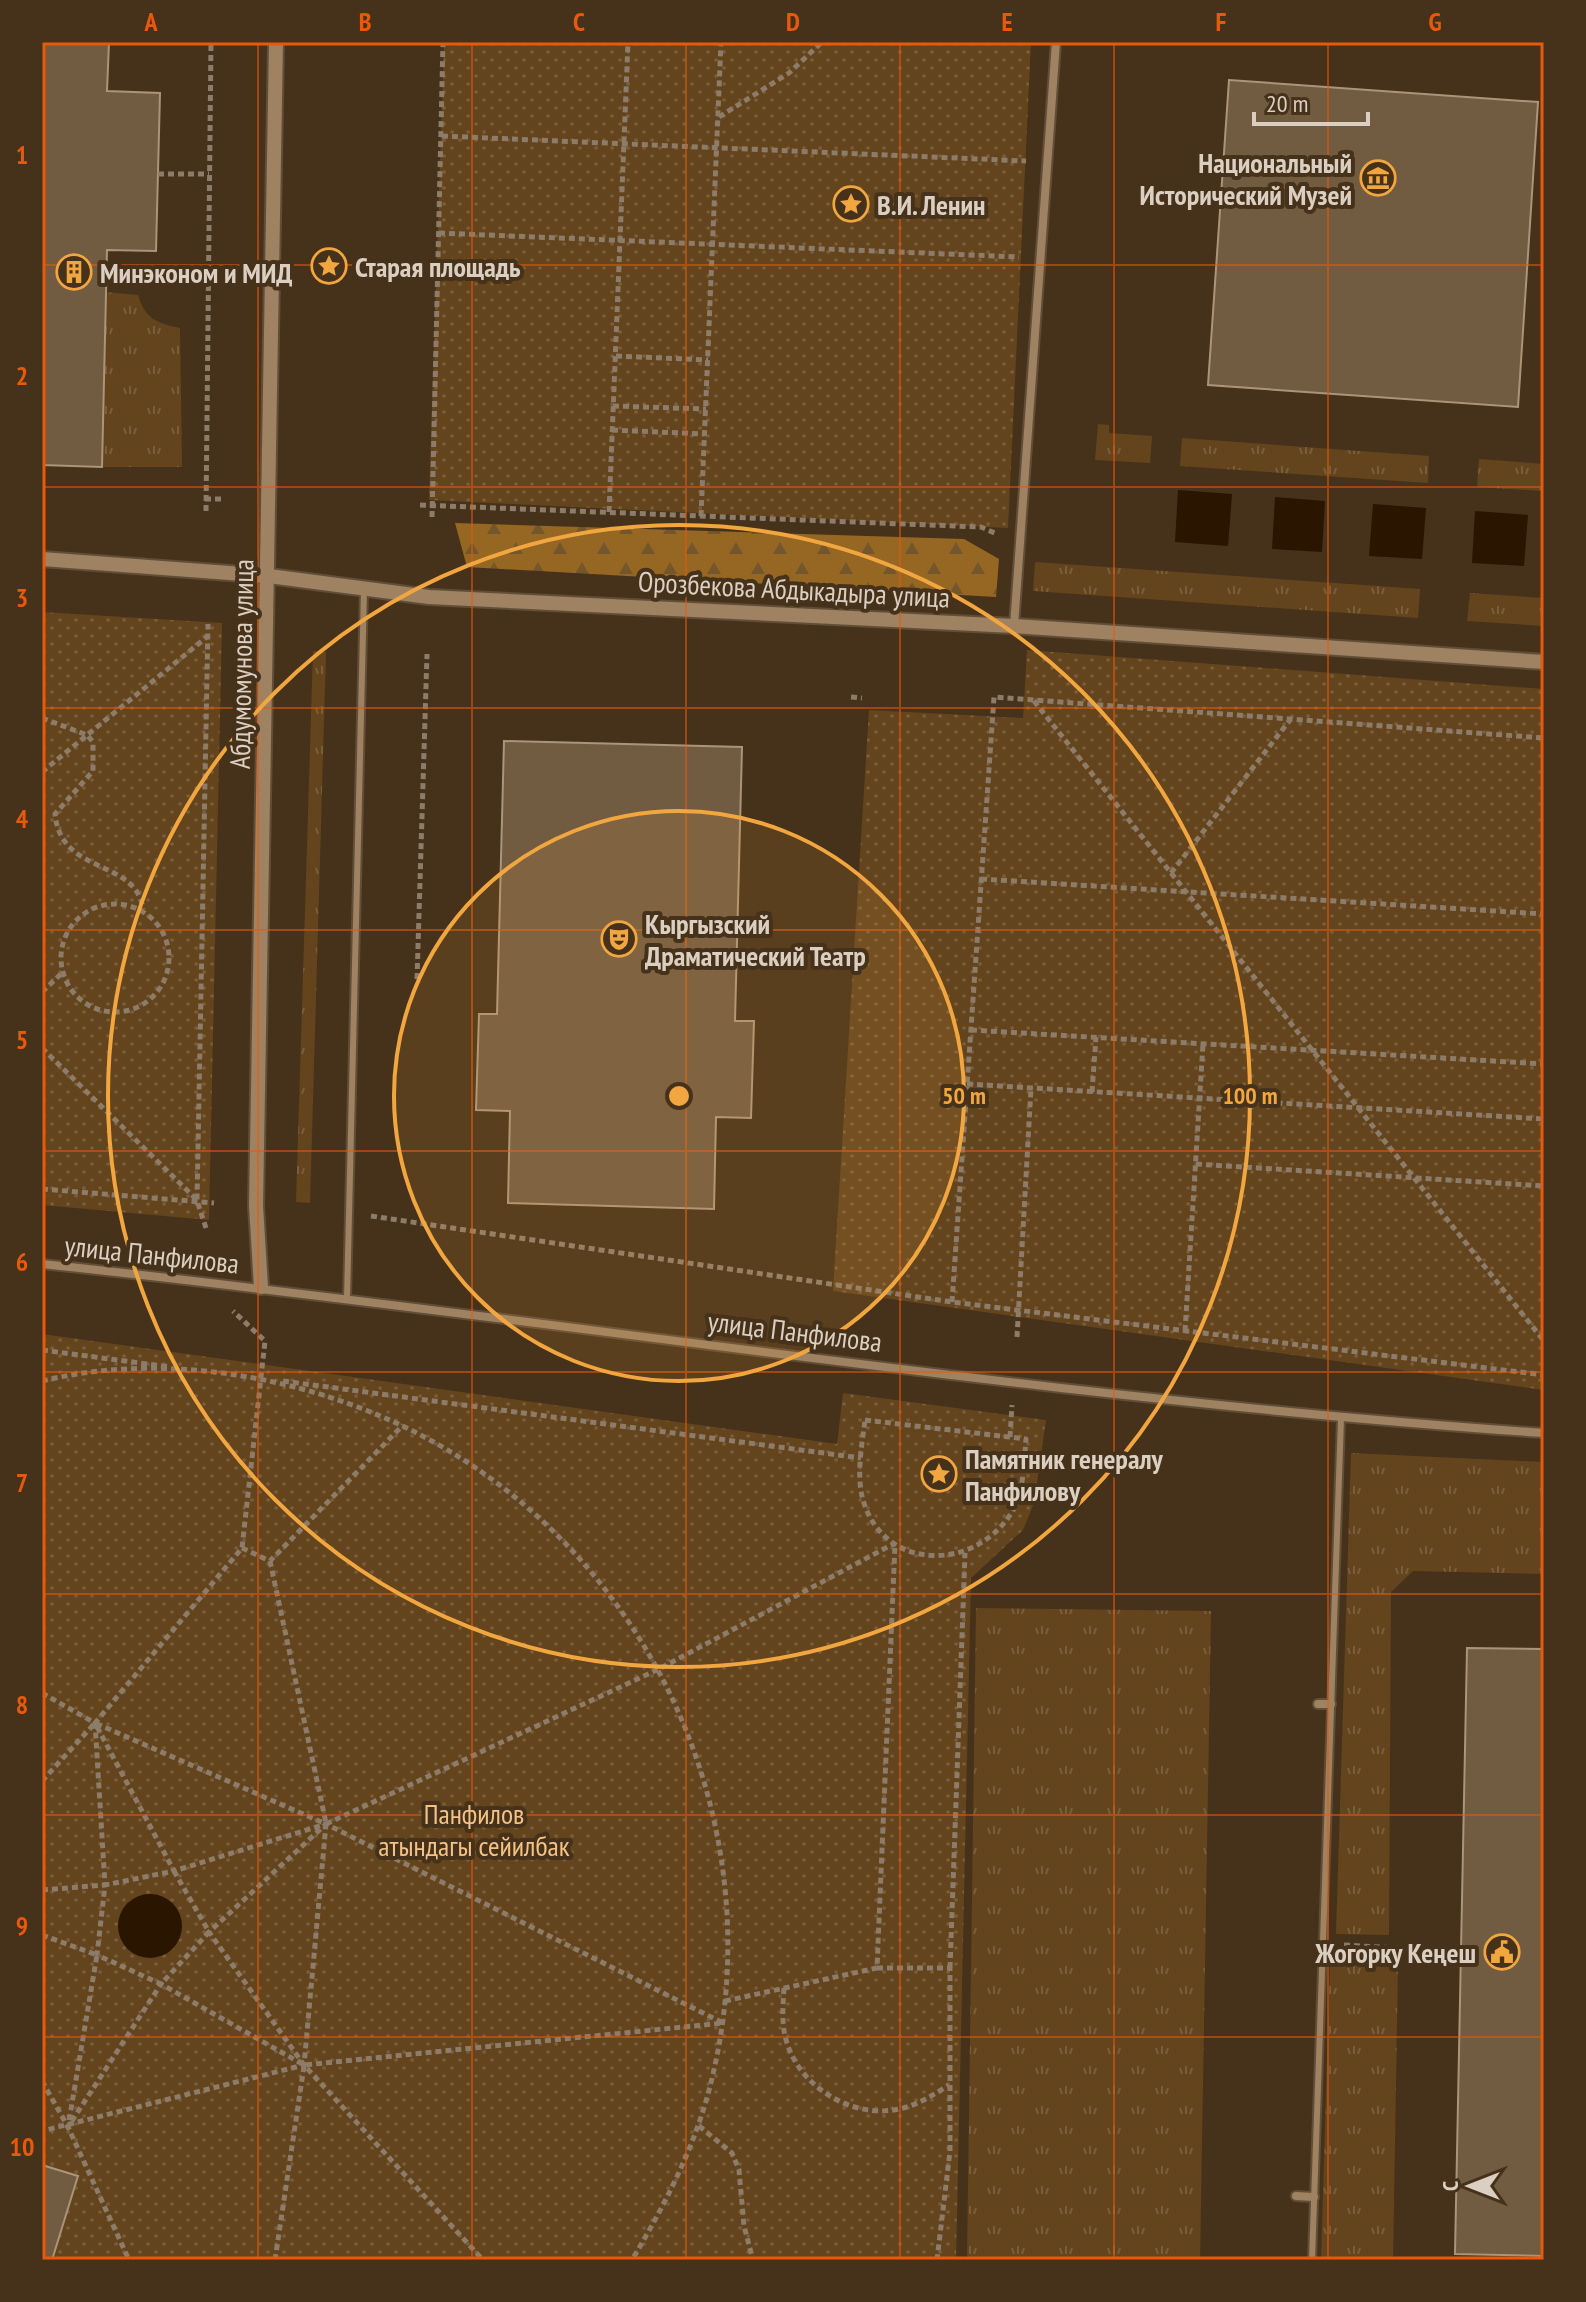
<svg xmlns="http://www.w3.org/2000/svg" width="1586" height="2302" font-family="'PT Sans Narrow',sans-serif">
<style>
.grass{fill:url(#grass-tufts)}
.forest{fill:url(#forest-firs)}
.park{fill:url(#park-dots)}
.water{fill:#291500}
.building{fill:#715b41;stroke:#ac9479;stroke-width:2}
.lines{fill:none;stroke-linecap:round;stroke-linejoin:round}
.service-casing{stroke:#614e38;stroke-width:10}
.minor-casing{stroke:#614e38;stroke-width:12}
.tertiary-casing{stroke:#614e38;stroke-width:18}
.path{stroke:#8c7c69;stroke-width:5;stroke-dasharray:6 4;stroke-linecap:butt}
.service{stroke:#9e8261;stroke-width:6}
.minor{stroke:#9e8261;stroke-width:8}
.tertiary{stroke:#9e8261;stroke-width:14}
.grid{fill:none;stroke:#e8590c;stroke-width:2;stroke-opacity:0.55}
.ring{fill:none;stroke:#f1a640;stroke-width:4}
.labels{text-anchor:middle;dominant-baseline:central;stroke-width:8;stroke-linejoin:round;paint-order:stroke}
.poi-label{font-size:28px;font-weight:bold;fill:#dbcfc1;stroke:#46321a;text-anchor:start}
.street-label{font-size:28px;fill:#dbcfc1;stroke:#46321a}
.park-label{font-size:28px;fill:#f4c287;stroke:#46321a}
.centre{fill:#f1a640;stroke:#46321a;stroke-width:4}
.ring-label{font-size:24px;text-anchor:middle;font-weight:bold;fill:#f1a640;stroke:#46321a;stroke-width:8;stroke-linejoin:round;paint-order:stroke}
.neatline{fill:none;stroke:#e8590c;stroke-width:3}
.grid-label{font-size:26px;text-anchor:middle;font-weight:bold;fill:#e8590c}
</style>
<defs>
<pattern id="grass-tufts" width="24" height="20" patternUnits="userSpaceOnUse" patternTransform="scale(2)"><rect width="24" height="20" fill="#63441d"/><path d="M3 7l-1-3M5 7V3M7 7l1-3M15 17l-1-3M17 17v-4M19 17l1-3" fill="none" stroke="#795e3c"/></pattern>
<pattern id="forest-firs" width="22" height="20" patternUnits="userSpaceOnUse" patternTransform="scale(2)"><rect width="22" height="20" fill="#966623"/><path d="M5 1l3.5 6h-7zM16 11l3.5 6h-7z" fill="#74562c"/></pattern>
<pattern id="park-dots" width="8" height="8" patternUnits="userSpaceOnUse" patternTransform="scale(2)"><rect width="8" height="8" fill="#63441d"/><path d="M2 2h.1M6 6h.1" fill="none" stroke="#795e3c" stroke-width="1.8" stroke-linecap="round"/></pattern>
</defs>
<rect width="100%" height="100%" fill="#46321a"/>
<g class="grass">
<path d="M105 292 138 295C145 319 157 323 180 328L182 467H102Z"/>
<path d="M1098 424 1109 425V433L1152 436 1150 463 1095 460Z"/>
<path d="M1182 438 1429 456 1428 483 1180 466Z"/>
<path d="M1479 459 1544 464V491L1477 487Z"/>
<path d="M1035 562 1420 589 1418 618 1033 591Z"/>
<path d="M1470 593 1544 598V626L1467 621Z"/>
<path d="M313 651 326 652 310 1203 296 1202Z"/>
<path d="M1351 1453 1544 1462V1574L1413 1571 1391 1592 1389 1935 1336 1934Z"/>
<path d="M976 1608 1211 1611 1200 2260H967Z"/>
<path d="M1330 1962 1398 1964 1393 2260H1321Z"/>
</g>
<path class="forest" d="M455 523 964 539 999 559 996 597 467 567Z"/>
<g class="park">
<path d="M444 42H1031L1008 528 429 500Z"/>
<path d="M42 612 222 623 209 1220 42 1205Z"/>
<path d="M1027 650 1544 689V1390L833 1291 869 710 1023 718Z"/>
<path d="M42 1334 837 1444 843 1393 1046 1420 1034 1503 1023 1530 971 1578 956 2260H42Z"/>
</g>
<g class="water">
<path d="M1178 490 1232 494 1228 546 1175 542Z"/>
<path d="M1275 497 1325 501 1322 552 1272 549Z"/>
<path d="M1373 504 1426 508 1422 559 1369 556Z"/>
<path d="M1475 511 1528 515 1524 566 1472 563Z"/>
<circle cx="150" cy="1926" r="32"/>
</g>
<g class="building">
<path d="M42 42H109L107 91 160 93 156 251 107 250 102 467 42 465Z"/>
<path d="M1229 80 1538 102 1518 407 1208 385Z"/>
<path d="M504 741 742 747 735 1021H754L751 1118 716 1117 714 1209 508 1203 510 1111 476 1110 479 1014H497Z"/>
<path d="M1467 1648 1544 1649V2256L1455 2254Z"/>
<path d="M42 2165 78 2176 52 2260H42Z"/>
</g>
<g class="lines">
<defs>
<g id="service">
<path d="M347 1298 364 590"/>
<path d="M1312 2260 1341 1419"/>
</g>
<g id="minor">
<path d="M1014 626 1056 42"/>
<path d="M42 1264C543 1317 1041 1399 1544 1433"/>
<path d="M1318 1704H1331"/>
<path d="M1296 2196 1314 2197"/>
</g>
<g id="tertiary">
<path d="M42 559 269 576 429 597 1014 626 1544 662"/>
<path d="M261 1287 256 1206 276 42"/>
</g>
</defs>
<use href="#service" class="service-casing"/>
<use href="#minor" class="minor-casing"/>
<use href="#tertiary" class="tertiary-casing"/>
<g class="path">
<path d="M719 117 789 73 822 42"/>
<path d="M442 136 1026 161"/>
<path d="M158 174H209"/>
<path d="M439 233 1019 257"/>
<path d="M616 356 708 360"/>
<path d="M613 406 706 409"/>
<path d="M612 430 704 434"/>
<path d="M205 499H223"/>
<path d="M420 505 981 527 997 534"/>
<path d="M206 511 211 42"/>
<path d="M609 512 628 42"/>
<path d="M701 516 721 42"/>
<path d="M432 517 443 42"/>
<path d="M851 697 862 698"/>
<path d="M1034 701 1544 1341"/>
<path d="M42 718 87 735 93 742V771L55 814C61 876 136 858 143 909"/>
<path d="M42 772 208 636"/>
<path d="M1171 873 1290 720"/>
<path d="M981 879 1544 914"/>
<circle cx="115" cy="958" r="54"/>
<path d="M417 979 427 654"/>
<path d="M42 992 62 973"/>
<path d="M971 1030 1544 1064"/>
<path d="M42 1048 197 1200"/>
<path d="M967 1084 1544 1119"/>
<path d="M1092 1092 1096 1037"/>
<path d="M1196 1164 1544 1186"/>
<path d="M42 1189 214 1203"/>
<path d="M371 1216 952 1302 1544 1375"/>
<path d="M206 1228 197 1201 208 624"/>
<path d="M952 1302 994 697 1544 738"/>
<path d="M1185 1331 1203 1044"/>
<path d="M1017 1337 1031 1088"/>
<path d="M42 1350 170 1367"/>
<path d="M42 1381C148 1355 268 1371 368 1411 629 1514 777 1801 713 2074 698 2141 667 2201 632 2260"/>
<path d="M283 1381 861 1458"/>
<path d="M865 1420 1026 1439C1024 1461 1024 1493 1012 1512 975 1572 884 1572 863 1500 856 1476 862 1444 865 1420Z"/>
<path d="M1010 1437 1012 1405"/>
<path d="M242 1548 270 1561 403 1425"/>
<path d="M270 1561 326 1823"/>
<path d="M42 1693 95 1723 242 1548 265 1341 233 1311"/>
<path d="M42 1781 95 1723 326 1824 304 2065 42 2131"/>
<path d="M326 1824 659 1669 895 1543"/>
<path d="M174 1871 209 1932 161 1984 97 1955 105 1885Z"/>
<path d="M42 1890 105 1885 95 1723 174 1871 326 1824 209 1932 304 2065 483 2260"/>
<path d="M42 1935 97 1955 68 2127 161 1984 304 2065 723 2023 326 1824"/>
<path d="M1344 1945 1431 1950"/>
<path d="M877 1968H950V2151L937 2260"/>
<path d="M950 1968 965 1553"/>
<path d="M784 1988C783 2007 781 2025 787 2043 801 2088 853 2119 899 2109 918 2105 933 2095 949 2085"/>
<path d="M725 2001 877 1968 895 1544"/>
<path d="M42 2081 68 2127 129 2260"/>
<path d="M699 2126 732 2153 739 2170 744 2226 753 2260"/>
<path d="M275 2260 304 2066"/>
</g>
<use href="#service" class="service"/>
<use href="#minor" class="minor"/>
<use href="#tertiary" class="tertiary"/>
</g>
<path class="grid" d="M258 42V2260M472 42V2260M686 42V2260M900 42V2260M1114 42V2260M1328 42V2260M42 265H1544M42 487H1544M42 708H1544M42 930H1544M42 1151H1544M42 1372H1544M42 1594H1544M42 1815H1544M42 2037H1544"/>
<circle cx="679" cy="1096" r="285" fill="#f1a640" fill-opacity=".12"/>
<g class="ring">
<circle cx="679" cy="1096" r="285"/>
<circle cx="679" cy="1096" r="571"/>
</g>
<defs>
<symbol id="museum-ring" viewBox="-11 -11 22 22"><circle r="9.5" fill="#46321a" stroke="#f1a640" stroke-width="1.5"/><path d="M0-6L6-3V-2H-6V-3ZM-5-1h2V3h-2ZM-1-1h2V3h-2ZM3-1h2V3H3ZM-6 4H6V6H-6Z" fill="#f1a640"/></symbol>
<symbol id="sight-ring" viewBox="-11 -11 22 22"><circle r="9.5" fill="#46321a" stroke="#f1a640" stroke-width="1.5"/><path d="M0-6L1.8-2.2L6-1.7L2.9 1.2L3.7 5.4L0 3.3L-3.7 5.4L-2.9 1.2L-6-1.7L-1.8-2.2Z" fill="#f1a640"/></symbol>
<symbol id="building-ring" viewBox="-11 -11 22 22"><circle r="9.5" fill="#46321a" stroke="#f1a640" stroke-width="1.5"/><path d="M-4-6H4V6H1V3H-1V6H-4ZM-2.5-4.3h1.7v1.8h-1.7ZM.8-4.3h1.7v1.8H.8ZM-2.5-1h1.7V.8h-1.7ZM.8-1h1.7V.8H.8Z" fill="#f1a640"/></symbol>
<symbol id="theatre-ring" viewBox="-11 -11 22 22"><circle r="9.5" fill="#46321a" stroke="#f1a640" stroke-width="1.5"/><path d="M-5-5.5Q0-4 5-5.5V0Q5 5 0 6Q-5 5-5 0ZM-3.3-2.5H-1v1.5H-3.3ZM1-2.5H3.3v1.5H1ZM-2.8 1Q0 5.5 2.8 1Z" fill="#f1a640"/></symbol>
<symbol id="civic-ring" viewBox="-11 -11 22 22"><circle r="9.5" fill="#46321a" stroke="#f1a640" stroke-width="1.5"/><path d="M-.6-6.5H3V-4.5H.6V-3L4-1V1h2V6H-6V1h2V-1L-.6-3ZM-1.2 2.5V6h2.4V2.5Z" fill="#f1a640"/></symbol>
</defs>
<g fill-rule="evenodd">
<use href="#museum-ring" x="1358" y="158" width="40" height="40"/>
<use href="#sight-ring" x="831" y="184" width="40" height="40"/>
<use href="#sight-ring" x="309" y="246" width="40" height="40"/>
<use href="#building-ring" x="54" y="252" width="40" height="40"/>
<use href="#theatre-ring" x="599" y="919" width="40" height="40"/>
<use href="#sight-ring" x="919" y="1454" width="40" height="40"/>
<use href="#civic-ring" x="1482" y="1932" width="40" height="40"/>
</g>
<g class="labels">
<g class="poi-label">
<text x="1352" y="162" text-anchor="end">Национальный<tspan x="1352" dy="32">Исторический Музей</tspan></text>
<text x="877" y="204">В.И. Ленин</text>
<text x="355" y="266">Старая площадь</text>
<text x="100" y="272">Минэконом и МИД</text>
<text x="645" y="923">Кыргызский<tspan x="645" dy="32">Драматический Театр</tspan></text>
<text x="965" y="1458">Памятник генералу<tspan x="965" dy="32">Панфилову</tspan></text>
<text x="1476" y="1952" text-anchor="end">Жогорку Кеңеш</text>
</g>
<g class="street-label">
<text transform="translate(794 589) rotate(3)">Орозбекова Абдыкадыра улица</text>
<text transform="translate(241 664) rotate(-89)">Абдумомунова улица</text>
<text transform="translate(152 1254) rotate(6)">улица Панфилова</text>
<text transform="translate(795 1331) rotate(7)">улица Панфилова</text>
</g>
<g class="park-label">
<text x="474" y="1813">Панфилов<tspan x="474" dy="32">атындагы сейилбак</tspan></text>
</g>
</g>
<circle cx="679" cy="1096" r="12" class="centre"/>
<g class="ring-label">
<text x="964" y="1104">50 m</text>
<text x="1250" y="1104">100 m</text>
</g>
<rect width="1586" height="2302" fill="none" stroke="#46321a" stroke-width="88"/>
<g transform="translate(1470 2186) rotate(270)" stroke="#46321a" stroke-width="6" paint-order="stroke">
<path d="M0-6L14 30L0 20L-14 30Z" fill="#dbcfc1"/>
<text y="-12" font-size="22" font-weight="bold" text-anchor="middle" fill="#dbcfc1">С</text>
</g>
<path d="M1254 112v12h114v-12" fill="none" stroke="#dbcfc1" stroke-width="4"/>
<text x="1266" y="112" font-size="24" fill="#dbcfc1" stroke="#46321a" stroke-width="6" paint-order="stroke">20 m</text>
<rect x="44" y="44" width="1498" height="2214" class="neatline"/>
<g class="grid-label">
<text x="151" y="31">A</text>
<text x="365" y="31">B</text>
<text x="579" y="31">C</text>
<text x="793" y="31">D</text>
<text x="1007" y="31">E</text>
<text x="1221" y="31">F</text>
<text x="1435" y="31">G</text>
<text x="22" y="164">1</text>
<text x="22" y="385">2</text>
<text x="22" y="607">3</text>
<text x="22" y="828">4</text>
<text x="22" y="1049">5</text>
<text x="22" y="1271">6</text>
<text x="22" y="1492">7</text>
<text x="22" y="1714">8</text>
<text x="22" y="1935">9</text>
<text x="22" y="2156">10</text>
</g>
</svg>
